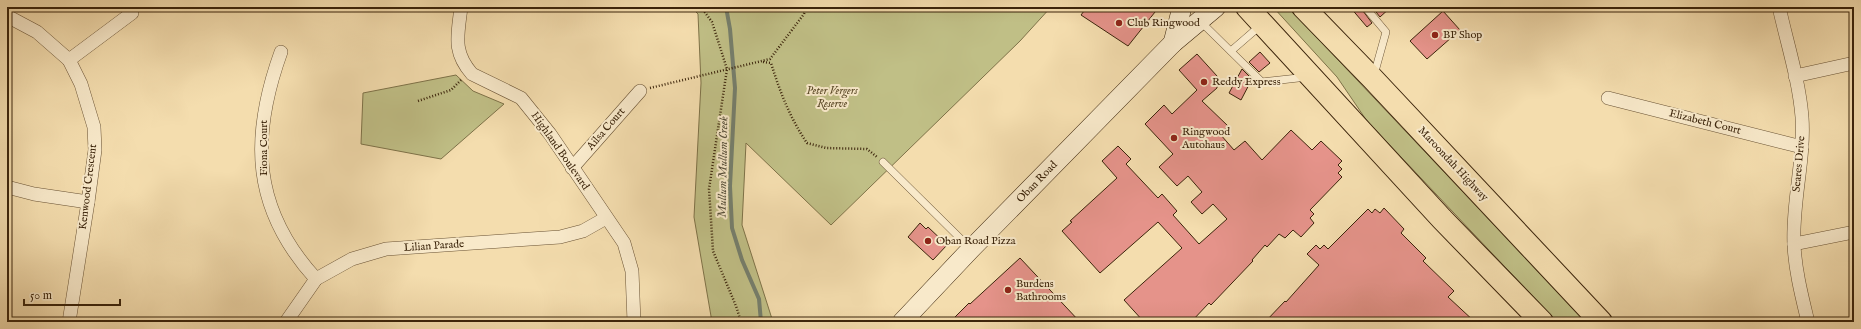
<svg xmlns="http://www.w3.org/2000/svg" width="1861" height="329" font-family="'IM FELL English',serif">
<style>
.green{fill:#c0bf86;stroke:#7e7248}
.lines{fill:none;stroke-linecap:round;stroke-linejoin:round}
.stream{stroke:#757f6d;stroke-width:4}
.building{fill:#e5938a;stroke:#3b240b}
.service-casing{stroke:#695234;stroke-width:8}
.minor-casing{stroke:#695234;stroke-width:14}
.secondary-casing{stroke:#3b240b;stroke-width:20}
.trunk-casing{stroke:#3b240b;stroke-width:24}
.path{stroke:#3b240b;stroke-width:2.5;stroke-dasharray:1 2;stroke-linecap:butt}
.service{stroke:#f8e9ca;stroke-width:7}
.minor{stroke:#f8e9ca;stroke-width:13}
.secondary{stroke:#f8e9ca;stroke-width:19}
.trunk{stroke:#f4ddae;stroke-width:22}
.poi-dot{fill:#8f2418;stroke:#f8e9ca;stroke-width:1.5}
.labels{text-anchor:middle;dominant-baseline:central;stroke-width:4;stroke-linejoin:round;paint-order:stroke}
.poi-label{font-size:11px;fill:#3b240b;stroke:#f8e9ca;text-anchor:start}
.park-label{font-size:11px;font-style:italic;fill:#5c4b2a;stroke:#f8e9ca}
.street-label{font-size:11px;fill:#3b240b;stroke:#f8e9ca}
.water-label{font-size:12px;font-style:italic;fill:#58513c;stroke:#f8e9ca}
</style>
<rect width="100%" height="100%" fill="#f4ddae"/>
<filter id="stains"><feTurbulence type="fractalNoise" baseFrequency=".005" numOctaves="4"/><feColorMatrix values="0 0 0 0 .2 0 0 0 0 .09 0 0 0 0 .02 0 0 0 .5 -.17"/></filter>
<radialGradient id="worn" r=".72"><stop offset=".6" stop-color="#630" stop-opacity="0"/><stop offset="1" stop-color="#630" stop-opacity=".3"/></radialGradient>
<g class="green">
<path d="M691 7H1051L1020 41 831 225 746 143 742 225 773 322H712L694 217 701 83 698 14Z"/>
<path d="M1273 7H1288L1586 322H1557L1367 121 1337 77Z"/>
<path d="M456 75 473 91 504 104 441 159 361 144 363 93Z"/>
</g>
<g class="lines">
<path class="stream" d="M726 7 730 29 735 88 730 186 732 228 742 260 759 299 761 322"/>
</g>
<g class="building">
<path d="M1087 7H1159L1128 46 1081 15Z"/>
<path d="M1350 7H1360L1372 23 1367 27Z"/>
<path d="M1372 7H1391L1380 17Z"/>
<path d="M1443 11 1460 30 1427 59 1410 41Z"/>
<path d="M1260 52 1270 63 1259 72 1249 62Z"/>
<path d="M1197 54 1217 76V88L1202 101 1228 126 1220 134 1234 150 1245 141 1262 160 1291 130 1312 150 1321 141 1342 161 1338 165 1342 169 1338 173 1342 177 1310 210 1314 214 1310 218 1314 223 1301 237 1293 230 1285 238 1279 234 1267 247 1265 245 1252 260 1253 261 1211 305 1209 303 1191 322H1144L1124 300 1182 248 1158 222 1100 273 1062 231 1072 222 1070 221 1117 178 1102 161 1118 146 1131 159 1126 164 1158 198 1162 194 1177 211 1173 215 1199 244 1227 219 1213 204 1202 214 1191 202 1202 192 1188 176 1177 186 1159 167 1173 154 1145 124 1164 105 1172 114 1197 90 1179 70Z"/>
<path d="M1242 69 1252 79 1241 100 1229 93Z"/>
<path d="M1384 208 1404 229 1401 233 1426 258 1423 261 1454 291 1448 297 1475 322H1265L1285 301 1286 302 1319 265 1307 254 1316 245 1320 249 1324 245 1328 249 1368 209 1372 213 1375 209 1380 213Z"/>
<path d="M920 223 926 229 928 227 947 245 933 260 908 237Z"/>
<path d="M1020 258 1080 322H950L969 303 970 304Z"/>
</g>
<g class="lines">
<defs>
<g id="service">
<path d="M1365 7 1386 32 1374 75"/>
<path d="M1200 21 1262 82 1307 77"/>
<path d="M1231 51 1261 25"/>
<path d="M883 162 971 249"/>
</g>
<g id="minor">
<path d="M461 7C458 35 452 51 472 74L521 98 550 134 624 243 632 271 634 322"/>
<path d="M1779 7C1787 43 1799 80 1802 117 1805 159 1792 202 1794 244 1795 270 1802 297 1808 322"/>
<path d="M7 16 37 32 69 60 81 84 94 127 95 150 88 202 69 322"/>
<path d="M281 52C250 138 252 209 316 279"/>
<path d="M69 60 132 13"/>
<path d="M1795 76 1854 63"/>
<path d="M1608 98 1802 147"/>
<path d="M572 168 640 91"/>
<path d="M7 187 34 194 88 202"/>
<path d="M1794 244 1854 232"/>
<path d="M286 322 316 279 352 259 386 249 560 237 583 231 606 218"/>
</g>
<g id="secondary">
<path d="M1173 43 1182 7"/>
<path d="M902 322 971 249 1173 43 1216 7"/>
</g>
<g id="trunk">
<path d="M1247 7 1442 219 1542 322"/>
<path d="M1303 7 1372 78 1601 322"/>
</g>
</defs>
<use href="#service" class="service-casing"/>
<use href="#minor" class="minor-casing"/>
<use href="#secondary" class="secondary-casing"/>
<use href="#trunk" class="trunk-casing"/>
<g class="path">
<path d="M701 7 712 22 727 69 709 189 713 251 736 306 741 322"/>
<path d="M763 62 771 63C780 92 790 118 807 143L826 148 867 149 877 157"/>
<path d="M650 88 770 59 804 14 806 7"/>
<path d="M418 101 451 90 461 80"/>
</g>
<use href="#service" class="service"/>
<use href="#minor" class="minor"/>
<use href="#secondary" class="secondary"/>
<use href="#trunk" class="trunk"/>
</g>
<g class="poi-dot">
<circle cx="1119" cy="23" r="4"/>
<circle cx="1435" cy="35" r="4"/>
<circle cx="1204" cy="82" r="4"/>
<circle cx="1174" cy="138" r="4"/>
<circle cx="928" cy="241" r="4"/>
<circle cx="1008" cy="290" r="4"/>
</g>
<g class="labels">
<g class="poi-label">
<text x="1127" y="23">Club Ringwood</text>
<text x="1443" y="35">BP Shop</text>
<text x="1212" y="82">Reddy Express</text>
<text x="1182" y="132">Ringwood<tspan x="1182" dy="13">Autohaus</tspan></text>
<text x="936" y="241">Oban Road Pizza</text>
<text x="1016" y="284">Burdens<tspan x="1016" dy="13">Bathrooms</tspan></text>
</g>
<g class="park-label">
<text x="832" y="91">Peter Vergers<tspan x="832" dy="13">Reserve</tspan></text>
</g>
<g class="street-label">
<text transform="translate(1705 122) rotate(14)">Elizabeth Court</text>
<text transform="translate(606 129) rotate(-49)">Ailsa Court</text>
<text transform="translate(264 148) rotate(-90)">Fiona Court</text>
<text transform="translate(560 151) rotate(55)">Highland Boulevard</text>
<text transform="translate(1453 164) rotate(47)">Maroondah Highway</text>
<text transform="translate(1799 164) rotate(-85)">Seares Drive</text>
<text transform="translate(1037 182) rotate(-46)">Oban Road</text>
<text transform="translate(88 187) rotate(-83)">Kenwood Crescent</text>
<text transform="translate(434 246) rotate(-4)">Lilian Parade</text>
</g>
<g class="water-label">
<text transform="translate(723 167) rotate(-89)">Mullum Mullum Creek</text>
</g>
</g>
<rect width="1861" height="329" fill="none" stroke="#f4ddae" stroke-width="24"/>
<rect x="8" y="8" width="1845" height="313" fill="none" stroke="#3b240b" stroke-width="2"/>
<rect x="12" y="12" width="1837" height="305" fill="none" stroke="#3b240b"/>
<path d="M24 299v6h96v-6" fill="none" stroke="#3b240b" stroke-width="2"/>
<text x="30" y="299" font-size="12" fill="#3b240b" stroke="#f8e9ca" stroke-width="3" paint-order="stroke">50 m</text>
<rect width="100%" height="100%" filter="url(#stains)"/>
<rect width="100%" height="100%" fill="url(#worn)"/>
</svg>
